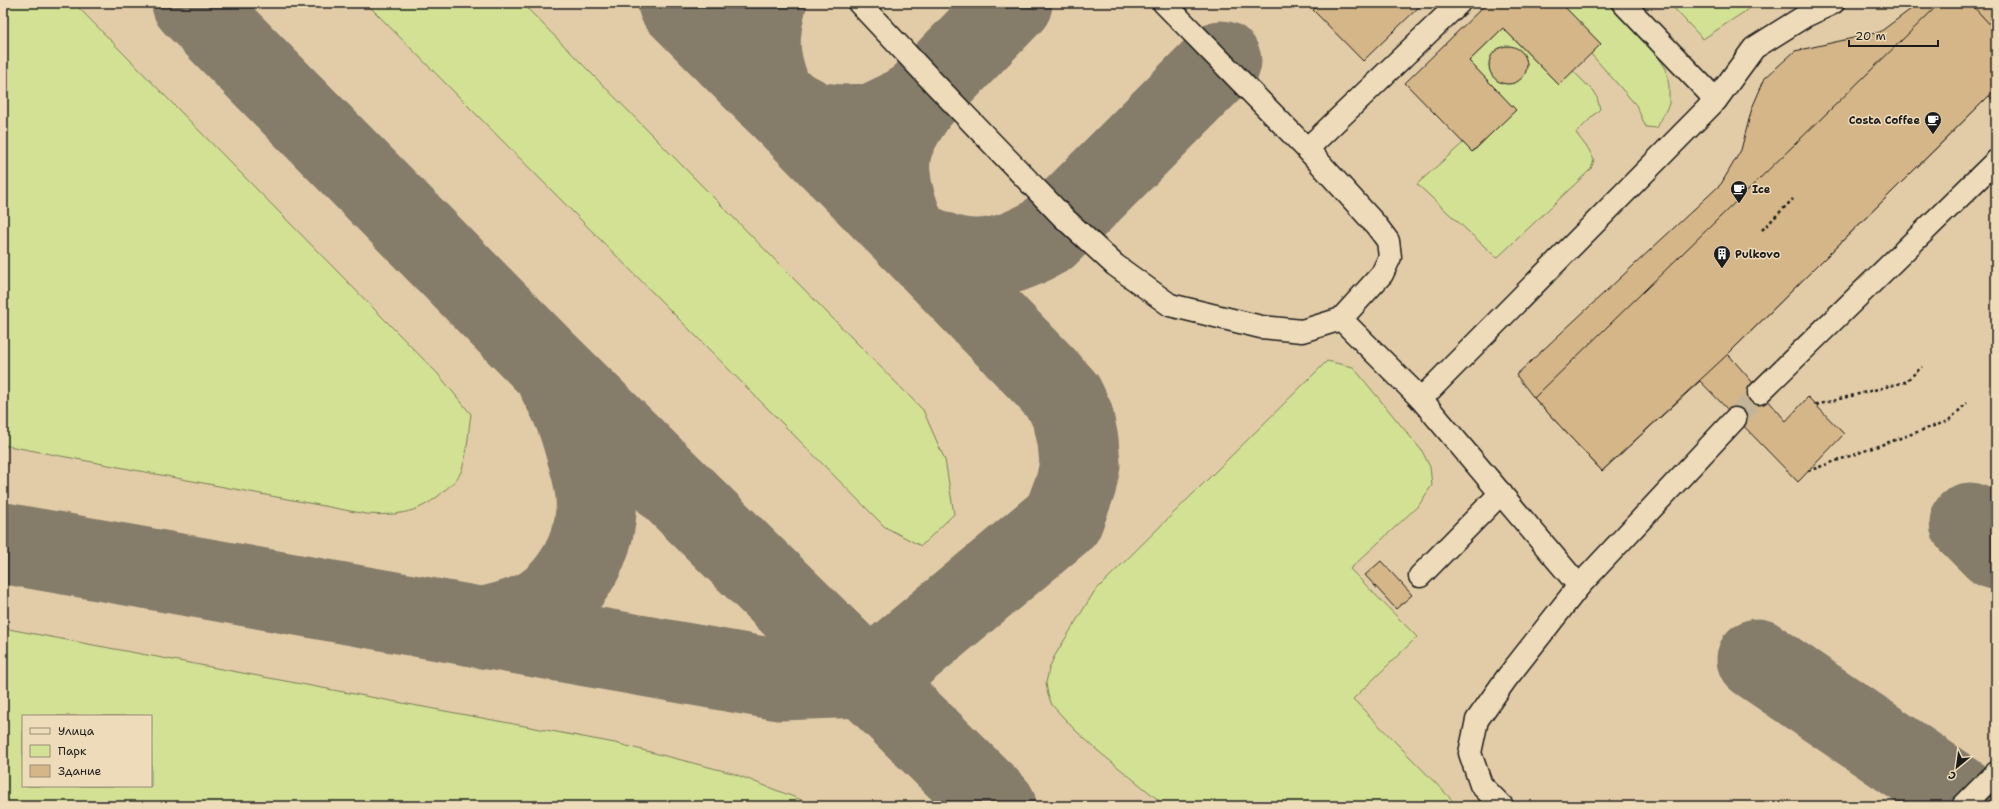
<svg xmlns="http://www.w3.org/2000/svg" width="1999" height="809" font-family="'Shantell Sans',sans-serif">
<style>
.built{fill:#e2cca7;fill-rule:evenodd}
.green{fill:#d3e194;stroke:#787e58;fill-rule:evenodd}
.lines{fill:none;stroke-linecap:round;stroke-linejoin:round}
.taxiway{stroke:#857c6a;stroke-width:81}
.building{fill:#d4b688;stroke:#1c1c1c}
.minor-tunnel{stroke:#c4b59a;stroke-width:22;stroke-dasharray:22 11;stroke-linecap:butt}
.minor-casing{stroke:#1c1c1c;stroke-width:25}
.path{stroke:#1c1c1c;stroke-width:2.5;stroke-dasharray:3 3;stroke-linecap:butt}
.minor{stroke:#eedbb9;stroke-width:22}
.labels{text-anchor:middle;dominant-baseline:central;stroke-width:3;stroke-linejoin:round;paint-order:stroke}
.poi-label{font-size:11px;font-weight:bold;fill:#1c1c1c;stroke:#eedbb9;text-anchor:start}
</style>
<rect width="100%" height="100%" fill="#eedbb9"/>
<filter id="ink" filterUnits="userSpaceOnUse"><feTurbulence type="fractalNoise" baseFrequency=".025" numOctaves="2"/><feDisplacementMap in="SourceGraphic" scale="8" xChannelSelector="R" yChannelSelector="G"/><feConvolveMatrix kernelMatrix="1 2 1 2 8 2 1 2 1" color-interpolation-filters="sRGB"/></filter>
<g filter="url(#ink)">
<path class="built" d="M3 3H1996V806H3ZM23 716H151V786H23Z"/>
<g class="green">
<path d="M3 3H74L438 374 471 414C468 432 468 452 462 469 460 477 451 485 445 490 421 513 398 516 366 514L3 445Z"/>
<path d="M366 3H522L923 410 945 460 954 514 921 546 885 527Z"/>
<path d="M1561 3H1607L1657 55 1666 69 1669 86V104L1657 128 1646 127 1636 105 1591 54Z"/>
<path d="M1669 3H1758L1703 39Z"/>
<path d="M1503 28 1559 85 1573 71 1596 94 1600 109 1576 133 1589 150 1594 160 1591 169 1497 258 1417 184 1463 143 1473 152 1515 110 1469 61Z"/>
<path d="M1327 361 1353 367 1422 451 1430 467 1432 485 1419 505 1350 569 1417 637 1353 699 1458 806H1166L1098 751 1074 729 1052 705 1048 695 1046 683 1049 669 1054 657 1094 592Z"/>
<path d="M3 628 615 743 732 773 817 806H3ZM23 716H151V786H23Z"/>
</g>
<g class="lines">
<g class="taxiway">
<path d="M192 3 546 363 996 806"/>
<path d="M766 3C756 43 759 64 775 101L814 122 839 125 873 124 900 111 919 99 1012 3"/>
<path d="M919 99C909 113 899 127 893 144 887 161 890 184 895 201 898 210 904 231 910 237 916 243 927 247 935 250 976 268 1010 257 1047 236L1221 61"/>
<path d="M1970 523 1996 549"/>
<path d="M3 543 780 680 865 677 890 664 1063 519 1076 484 1080 464 1078 441 1073 417 1064 398 1046 378 910 237 678 3"/>
<path d="M482 628C502 623 525 618 542 607 573 586 593 549 596 512 598 490 591 467 585 447 579 425 572 404 560 385"/>
<path d="M1757 659 1973 806"/>
</g>
</g>
<g class="building">
<path d="M1320 3H1423L1363 61 1313 10Z"/>
<path d="M1487 3H1561L1601 44 1559 85 1503 28 1469 61 1516 110 1472 152 1405 83Z"/>
<path d="M1919 3H1970L1973 6 1976 3H1996V23L1992 27 1996 31V103L1989 96 1728 354 1786 421 1808 397 1844 434 1798 482 1700 381 1602 471 1534 398 1516 375 1721 184 1741 150 1752 108 1765 78 1795 51 1880 32Z"/>
<path d="M1940 3H1970L1996 31V89L1728 354 1602 471 1534 398Z"/>
<circle cx="1508" cy="65" r="19"/>
<path d="M1381 561 1412 595 1396 609 1365 575Z"/>
</g>
<g class="lines">
<path class="minor-tunnel" d="M1735 419 1759 393"/>
<defs>
<g id="minor">
<path d="M859 3 935 84 1064 218 1115 265 1170 305 1261 327 1302 331 1341 319 1421 399 1579 586 1735 419"/>
<path d="M1164 3 1307 149 1376 225 1388 241 1390 257 1382 274 1341 319"/>
<path d="M1716 100 1754 48 1805 16 1833 3"/>
<path d="M1307 149 1459 3"/>
<path d="M1759 393 1996 161"/>
<path d="M1421 399 1716 100 1623 3"/>
<path d="M1420 576 1501 493"/>
<path d="M1502 806 1481 785 1470 753 1477 720 1506 679 1579 586"/>
<path d="M1963 806 1996 773"/>
</g>
</defs>
<use href="#minor" class="minor-casing"/>
<g class="path">
<path d="M1762 230 1793 199"/>
<path d="M1816 405 1905 382 1922 367"/>
<path d="M1808 471 1948 421 1967 403"/>
</g>
<use href="#minor" class="minor"/>
</g>
</g>
<defs>
<symbol id="cafe-pin" viewBox="-11 -11 22 30"><path d="M0 17L-7.5 6A9.5 9.5 0 1 1 7.5 6Z" fill="#1c1c1c" stroke="#eedbb9"/><path d="M-5.5-4.5H6V0H3Q3 3.5 0 3.5H-2.5Q-5.5 3.5-5.5 0ZM3-3.2v2h1.7v-2ZM-6 4.5H4V6H-6Z" fill="#fff"/></symbol>
<symbol id="building-pin" viewBox="-11 -11 22 30"><path d="M0 17L-7.5 6A9.5 9.5 0 1 1 7.5 6Z" fill="#1c1c1c" stroke="#eedbb9"/><path d="M-4-6H4V6H1V3H-1V6H-4ZM-2.5-4.3h1.7v1.8h-1.7ZM.8-4.3h1.7v1.8H.8ZM-2.5-1h1.7V.8h-1.7ZM.8-1h1.7V.8H.8Z" fill="#fff"/></symbol>
</defs>
<g fill-rule="evenodd">
<use href="#cafe-pin" x="1923" y="110" width="20" height="27"/>
<use href="#cafe-pin" x="1729" y="179" width="20" height="27"/>
<use href="#building-pin" x="1712" y="244" width="20" height="27"/>
</g>
<g class="labels">
<g class="poi-label">
<text x="1920" y="120" text-anchor="end">Costa Coffee</text>
<text x="1752" y="189">Ice</text>
<text x="1735" y="254">Pulkovo</text>
</g>
</g>
<rect width="1999" height="809" fill="none" stroke="#eedbb9" stroke-width="16"/>
<rect x="8" y="8" width="1983" height="793" fill="none" stroke="#1c1c1c" stroke-width="1.5" filter="url(#ink)"/>
<rect x="22" y="715" width="130" height="72" fill="#eedbb9" stroke="#9a8f7a"/>
<rect x="30" y="728" width="20" height="6" fill="#eedbb9" stroke="#9a8f7a"/>
<text x="58" y="735" font-size="12" fill="#1c1c1c">Улица</text>
<rect x="30" y="745" width="20" height="12" fill="#d3e194" stroke="#9a8f7a"/>
<text x="58" y="755" font-size="12" fill="#1c1c1c">Парк</text>
<rect x="30" y="765" width="20" height="12" fill="#d4b688" stroke="#9a8f7a"/>
<text x="58" y="775" font-size="12" fill="#1c1c1c">Здание</text>
<g transform="translate(1957 767) rotate(209)" stroke="#eedbb9" stroke-width="3" paint-order="stroke">
<path d="M0-3L7 15L0 10L-7 15Z" fill="#1c1c1c"/>
<text y="-6" font-size="11" font-weight="bold" text-anchor="middle" fill="#1c1c1c">С</text>
</g>
<path d="M1849 40v6h89v-6" fill="none" stroke="#1c1c1c" stroke-width="2"/>
<text x="1855" y="40" font-size="12" fill="#1c1c1c" stroke="#eedbb9" stroke-width="3" paint-order="stroke">20 m</text>
</svg>
